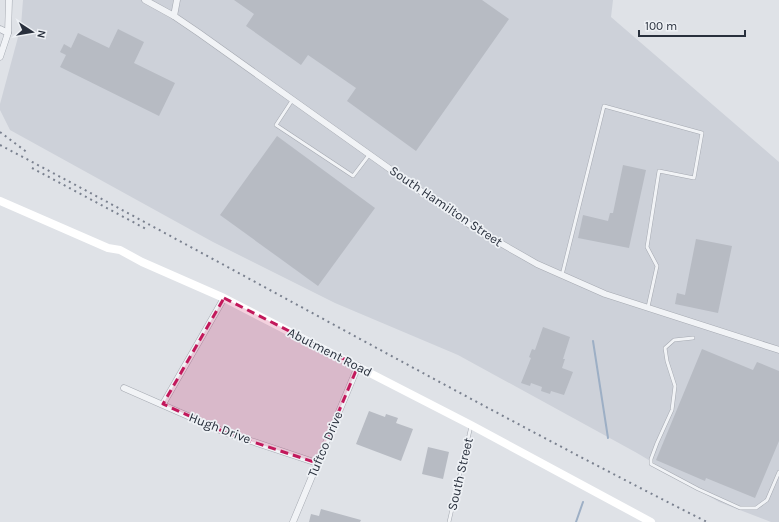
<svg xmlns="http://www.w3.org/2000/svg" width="779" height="522" font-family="Karla,sans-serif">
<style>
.built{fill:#cdd1d9}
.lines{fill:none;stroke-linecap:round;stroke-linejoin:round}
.stream{stroke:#9dafc5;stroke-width:2}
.building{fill:#b7bbc3}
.service-casing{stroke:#a5a9b1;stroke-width:4}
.minor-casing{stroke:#a5a9b1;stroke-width:7}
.service{stroke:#f1f3f6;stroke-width:3}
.minor{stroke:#f1f3f6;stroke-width:6}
.secondary{stroke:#fff;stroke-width:8}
.rail{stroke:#7a818f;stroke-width:2;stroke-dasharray:2 4;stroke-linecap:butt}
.marked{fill:#c2185b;fill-opacity:0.2;stroke:#c2185b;stroke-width:3;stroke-dasharray:8 5;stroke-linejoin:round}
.labels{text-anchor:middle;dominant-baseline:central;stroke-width:3.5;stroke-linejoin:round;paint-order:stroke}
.street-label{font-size:13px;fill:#29303d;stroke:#eef1f5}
</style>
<rect width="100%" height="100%" fill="#dfe2e7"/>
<path class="built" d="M23 0H613L611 17 779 162V522H771L719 502 637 453 458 355 335 303 213 242 10 130 0 110V104L21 26Z"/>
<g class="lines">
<g class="stream">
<path d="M593 341 608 438"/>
<path d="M576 522 583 502"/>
</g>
</g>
<g class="building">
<path d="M234 0H482L509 19 416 151 347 101 356 88 308 55 301 65 246 26 254 14Z"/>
<path d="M118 29 144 42 134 63 175 83 159 116 60 67 66 55 60 52 64 44 71 48 78 33 109 48Z"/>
<path d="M277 136 375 208 318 286 220 215Z"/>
<path d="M623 165 646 170 629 248 578 238 583 215 608 221 610 213H613Z"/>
<path d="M696 239 732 246 718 313 675 304 677 293 685 295Z"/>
<path d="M543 327 570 337 563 359H565L562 368 573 372 564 395 551 391 550 394 541 391 542 387 531 383 530 386 521 383 531 358 529 357 532 349 535 350Z"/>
<path d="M702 349 753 370 757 362 779 371V441L755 498 706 478 705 481 656 460Z"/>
<path d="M369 411 385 417 386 414 398 418 396 423 413 429 401 461 356 444Z"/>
<path d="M428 447 449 452 443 479 422 474Z"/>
<path d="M321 509 361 520 360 522H309L311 514 319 516Z"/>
</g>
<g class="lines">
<defs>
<g id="service">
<path d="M293 99 276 125 353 176 369 155"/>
<path d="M562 275 604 106 702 133 694 178 659 171 647 247 657 266 648 307"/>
<path d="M693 338 674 340 665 348 667 361 675 386 672 410 657 443 651 459V464L698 489 740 508H756L767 500 779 472"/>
<path d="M449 522 471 426"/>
</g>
<g id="minor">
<path d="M145 0 174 16 199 33 453 214 481 232 537 264 605 294 779 350"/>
<path d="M174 16 177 0"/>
<path d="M0 29 8 33"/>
<path d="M0 57 8 33 9 0"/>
<path d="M124 388 229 434 248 440 317 463"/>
<path d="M163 404 224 298"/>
<path d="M293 522 358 366"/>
</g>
</defs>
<use href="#service" class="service-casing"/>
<use href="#minor" class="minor-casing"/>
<use href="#service" class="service"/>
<use href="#minor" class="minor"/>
<path class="secondary" d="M0 201 108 248 120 250 142 262 224 298 471 425 651 522"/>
<g class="rail">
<path d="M0 132 28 153"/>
<path d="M0 145C236 269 469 402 707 522"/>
<path d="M32 168 148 230"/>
</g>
</g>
<path class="marked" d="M224 298 358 366 317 463 229 434 163 404Z"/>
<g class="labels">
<g class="street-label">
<text transform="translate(446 206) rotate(34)">South Hamilton Street</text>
<text transform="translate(330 352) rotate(27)">Abutment Road</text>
<text transform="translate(220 428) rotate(21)">Hugh Drive</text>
<text transform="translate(325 444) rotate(-67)">Tuftco Drive</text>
<text transform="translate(460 474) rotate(-77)">South Street</text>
</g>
</g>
<g transform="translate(32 32) rotate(102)" stroke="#eef1f5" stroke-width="3" paint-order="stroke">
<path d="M0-3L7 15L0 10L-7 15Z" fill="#29303d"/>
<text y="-6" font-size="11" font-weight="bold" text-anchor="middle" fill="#29303d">N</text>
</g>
<path d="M639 30v6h106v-6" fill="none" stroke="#29303d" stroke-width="2"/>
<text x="645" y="30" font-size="12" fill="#29303d" stroke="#eef1f5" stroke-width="3" paint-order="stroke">100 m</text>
</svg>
